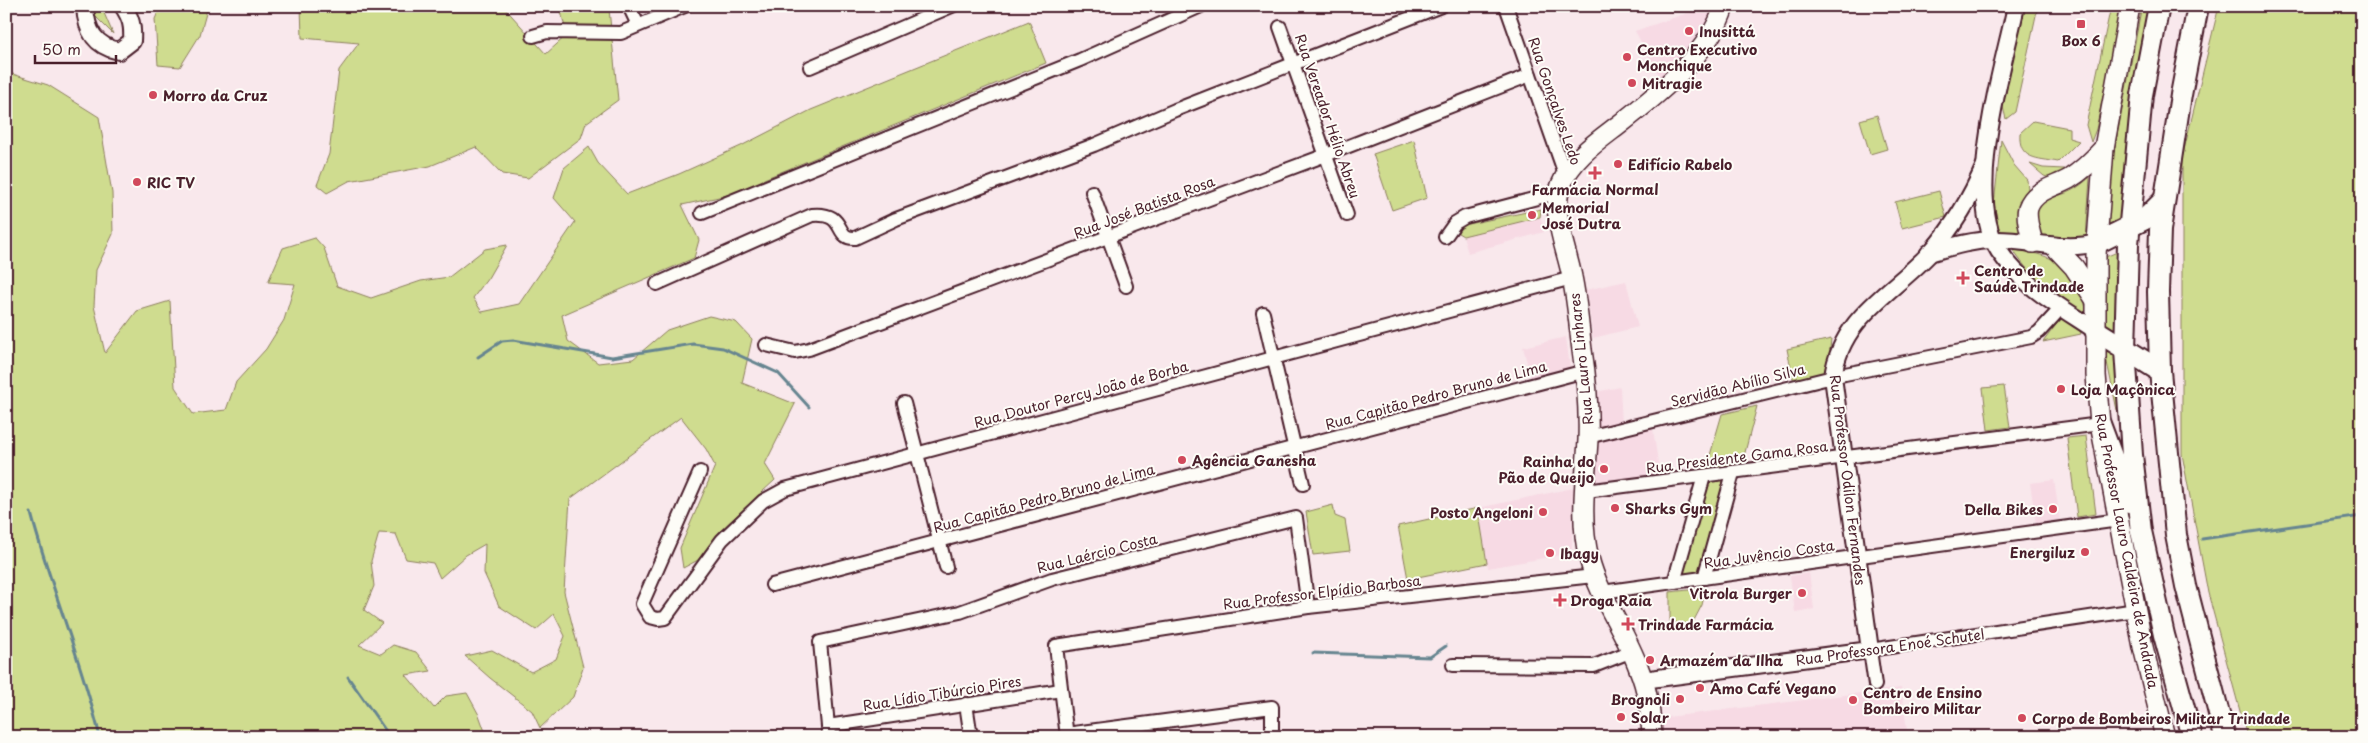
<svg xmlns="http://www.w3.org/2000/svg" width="2368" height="743" font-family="'Playpen Sans',sans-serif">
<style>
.built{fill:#f7dae4}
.green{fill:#cfdc8f;stroke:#8c7e5d}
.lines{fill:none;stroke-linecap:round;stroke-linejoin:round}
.stream{stroke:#668590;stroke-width:3}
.minor-casing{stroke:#4a1f2b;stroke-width:16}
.tertiary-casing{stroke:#4a1f2b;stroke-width:20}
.secondary-casing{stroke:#4a1f2b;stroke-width:22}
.primary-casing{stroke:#4a1f2b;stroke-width:24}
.minor{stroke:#fdfcf7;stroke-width:12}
.tertiary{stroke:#fdfcf7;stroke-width:16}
.secondary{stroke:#fdfcf7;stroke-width:19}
.primary{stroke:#fdfcf7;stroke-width:20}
.poi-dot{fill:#d1495b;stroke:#fdfcf7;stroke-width:2}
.labels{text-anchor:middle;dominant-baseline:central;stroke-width:4;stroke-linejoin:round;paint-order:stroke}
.poi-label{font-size:14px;font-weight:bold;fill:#4a1f2b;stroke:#fdfcf7;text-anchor:start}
.street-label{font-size:14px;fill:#4a1f2b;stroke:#fdfcf7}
</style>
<rect width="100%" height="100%" fill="#f9e8ec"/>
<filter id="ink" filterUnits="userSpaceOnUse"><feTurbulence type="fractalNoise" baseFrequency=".02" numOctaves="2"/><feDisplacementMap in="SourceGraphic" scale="10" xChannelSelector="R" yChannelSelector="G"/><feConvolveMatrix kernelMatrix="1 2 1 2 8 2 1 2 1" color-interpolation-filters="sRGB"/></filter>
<g filter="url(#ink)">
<g class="built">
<path d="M1708 6H1714L1701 31 1661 79 1635 31Z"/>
<path d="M1540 217 1544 232 1468 253 1463 236Z"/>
<path d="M1626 281 1638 327 1593 338 1586 290Z"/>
<path d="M1566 337 1570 368 1531 378 1523 347Z"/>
<path d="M1620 387 1622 424 1595 430 1596 392Z"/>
<path d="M1653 429 1660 476 1588 487 1591 442Z"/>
<path d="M2054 480 2060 520 2036 524 2030 483Z"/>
<path d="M1573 488 1572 553 1488 568 1478 508Z"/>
<path d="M1809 573 1814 609 1795 612 1790 576Z"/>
<path d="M1901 688 1908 737H1661L1660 718Z"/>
</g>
<g class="green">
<path d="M92 6H101L113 34 96 17Z"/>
<path d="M161 6H208L200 35 180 67 158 65 155 19Z"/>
<path d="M301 6H503L546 54 567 35 560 8 605 6 609 9 618 100 586 123 581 138 528 178 502 174 476 147 430 166 349 181 327 193 317 185 329 154 339 70 359 43 302 38Z"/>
<path d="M2024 6H2038L2015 112 2006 119 2003 107Z"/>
<path d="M2111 6H2122L2096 129 2091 142 2086 125Z"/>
<path d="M2142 6H2157L2124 220 2105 230 2112 162Z"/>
<path d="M2219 6H2362V737H2247L2208 593 2182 454V158Z"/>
<path d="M1029 21 1046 63 764 179 751 190 682 205 699 240 694 258 562 315 568 341 598 363 633 359 667 330 709 316 736 322 752 339 742 383 795 404 765 464 775 480 720 531 698 560 683 568 680 548 715 466 706 449 681 417 570 499 564 592 583 667 573 697 540 728 532 711 490 678 465 656 492 650 531 672 556 659 565 636 554 614 536 630 499 606 484 573 485 544 466 555 440 578 433 563 406 559 396 534 379 533 371 561 374 586 364 610 382 623 359 645 381 654 393 645 416 652 431 671 406 675 434 708 446 696 467 693 479 715 487 737H6V72L48 85 99 117 112 193 113 234 96 270 94 306 105 353 137 311 170 301 175 387 193 414 226 410 236 382 266 349 284 320 295 284 268 282 283 248 315 238 324 248 337 286 371 298 421 281 449 277 485 249 507 245 488 278 473 298 482 312 519 304 575 222 554 198 564 168 589 147 598 163 627 194 679 174 741 146 811 110Z"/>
<path d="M1877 115 1887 149 1870 154 1860 120Z"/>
<path d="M2033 121 2069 128V138L2079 141 2058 162C2037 158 2018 160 2020 133Z"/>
<path d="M1414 140 1427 198 1392 210 1373 154Z"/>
<path d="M2001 140 2014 165 2027 180 2028 189 2020 212 2018 223 2021 236 2000 234 1994 204Z"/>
<path d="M2030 164 2043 168 2064 169 2066 172 2054 179 2044 176Z"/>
<path d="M2090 177 2086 239 2053 241 2038 232 2033 214 2047 197C2065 196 2077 189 2090 177Z"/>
<path d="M1939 191 1946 217 1902 228 1895 202Z"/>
<path d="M1541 209 1540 217 1463 236 1458 233 1459 226Z"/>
<path d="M2013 250C2061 255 2078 269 2088 317 2056 296 2034 282 2013 250Z"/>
<path d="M2122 250 2119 332 2101 321 2103 258Z"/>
<path d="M2061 318 2079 327 2081 334 2043 342Z"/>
<path d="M1831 339 1827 377 1794 383 1787 349Z"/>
<path d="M2105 339 2123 350 2129 468 2107 362Z"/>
<path d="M2004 386 2010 427 1988 430 1983 388Z"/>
<path d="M1757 406 1742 464 1706 469 1722 414Z"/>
<path d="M2086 436 2096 514 2077 517 2067 438Z"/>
<path d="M1728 479 1701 573 1679 576 1706 481Z"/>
<path d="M1333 505 1335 516 1345 520 1350 551 1313 555 1306 512Z"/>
<path d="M1478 508 1487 563 1408 579 1398 526Z"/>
<path d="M1706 588 1702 605 1692 624 1670 622V592Z"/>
</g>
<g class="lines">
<g class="stream">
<path d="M478 357 502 341 513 340 612 357 693 344 723 348 778 373 809 407"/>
<path d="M31 513C51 589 82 661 100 737"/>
<path d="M2202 539 2362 516"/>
<path d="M1313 653 1430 657 1446 646"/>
<path d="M348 677 390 737"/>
</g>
<defs>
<g id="minor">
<path d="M629 6 638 25"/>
<path d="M1506 6 1566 177"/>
<path d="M1280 27 1347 215"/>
<path d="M533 36 547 32 621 33 685 6"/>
<path d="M810 67 952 6"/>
<path d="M1092 192 1126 286"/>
<path d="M702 213 1080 60 1201 6"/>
<path d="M1445 237 1455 223 1465 217 1560 192"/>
<path d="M657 284 812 215C848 212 833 239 855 238L896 219 1094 145 1175 110 1441 6"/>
<path d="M1263 313 1303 484"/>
<path d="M766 345 795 352 809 349 1326 155 1530 75"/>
<path d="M904 403 946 567"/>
<path d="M1588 437 1845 374 2031 337 2039 332 2061 308"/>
<path d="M700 472 645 597 642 604 650 617 658 619 665 618 722 540 763 501 785 489 1572 278"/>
<path d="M1586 491 2100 424"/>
<path d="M1704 578 1733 473"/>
<path d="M1674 582 1704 476"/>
<path d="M772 585 1585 371"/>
<path d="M1602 592 2119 520"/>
<path d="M1453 665 1594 666 1632 651"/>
<path d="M1875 685 1870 650 2136 610"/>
<path d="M966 704 971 737"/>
<path d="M828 726 1061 690"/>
<path d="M1066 734 1272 707V737"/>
<path d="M829 737 820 642 960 612 1052 579 1296 518 1308 607"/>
<path d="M1067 737 1056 646 1308 607 1594 576"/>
</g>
<g id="tertiary">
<path d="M85 6C86 31 95 46 119 51L132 41C133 26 131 18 123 6"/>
<path d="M2016 6C2003 69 1963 195 1999 251 2022 286 2061 307 2095 330"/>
<path d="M1929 253C1950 247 1972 240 1994 240 2029 239 2061 252 2097 243"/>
<path d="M1643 680 1870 650 1833 377C1841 316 1893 293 1931 252 1955 225 1971 198 1985 165"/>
</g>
<g id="secondary">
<path d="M2130 6 2104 148 2096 255V375L2100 424 2143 647 2165 737"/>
<path d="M2033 243C2031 233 2025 219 2028 208 2034 190 2055 187 2069 179 2082 171 2094 159 2104 148"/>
<path d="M2055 247 2074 267 2095 299"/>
<path d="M1652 737C1651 714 1648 691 1639 669 1625 630 1599 597 1589 558 1579 520 1586 477 1588 440 1589 413 1586 376 1582 350 1579 326 1577 301 1572 277 1567 249 1550 214 1561 185 1572 158 1598 141 1620 124 1656 96 1712 51 1724 6"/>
</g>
<g id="primary">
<path d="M2159 6 2142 95 2128 244 2125 350 2132 455 2141 531 2164 635 2192 737"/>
<path d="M2198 6 2181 95 2160 230 2158 292 2160 371 2176 535 2186 586 2225 737"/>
<path d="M2097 243 2145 219 2164 200"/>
<path d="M2095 330 2160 371"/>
<path d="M2100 424 2129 502"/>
</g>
</defs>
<use href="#minor" class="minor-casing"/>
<use href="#tertiary" class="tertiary-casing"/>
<use href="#secondary" class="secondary-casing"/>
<use href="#primary" class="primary-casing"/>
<use href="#minor" class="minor"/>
<use href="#tertiary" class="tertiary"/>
<use href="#secondary" class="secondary"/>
<use href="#primary" class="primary"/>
</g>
</g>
<g class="poi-dot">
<rect x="2076" y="19" width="10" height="10" rx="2.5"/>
<circle cx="1689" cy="31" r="5"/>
<circle cx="1627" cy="57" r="5"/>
<circle cx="1632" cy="83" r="5"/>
<circle cx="153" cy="95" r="5"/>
<circle cx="1618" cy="164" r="5"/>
<path d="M1592.5 165.5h5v5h5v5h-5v5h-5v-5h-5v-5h5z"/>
<circle cx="137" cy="182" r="5"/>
<circle cx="1532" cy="215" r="5"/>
<path d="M1960.5 270.5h5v5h5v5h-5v5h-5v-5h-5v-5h5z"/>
<circle cx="2061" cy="389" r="5"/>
<circle cx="1182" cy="460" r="5"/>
<circle cx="1604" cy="469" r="5"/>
<circle cx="1615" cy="508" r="5"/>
<circle cx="2053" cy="509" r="5"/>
<circle cx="1543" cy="512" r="5"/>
<circle cx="2085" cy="552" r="5"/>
<circle cx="1550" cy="553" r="5"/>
<circle cx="1802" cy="593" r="5"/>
<path d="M1557.5 592.5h5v5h5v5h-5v5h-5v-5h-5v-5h5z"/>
<path d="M1625.5 616.5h5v5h5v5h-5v5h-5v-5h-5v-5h5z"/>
<circle cx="1650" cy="660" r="5"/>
<circle cx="1700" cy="688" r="5"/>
<circle cx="1680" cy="699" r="5"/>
<circle cx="1853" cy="700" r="5"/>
<circle cx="1621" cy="717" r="5"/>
<circle cx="2022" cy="718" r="5"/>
</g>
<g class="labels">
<g class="poi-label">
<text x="1699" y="31">Inusittá</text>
<text x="2081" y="40" text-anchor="middle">Box 6</text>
<text x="1637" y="49">Centro Executivo<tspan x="1637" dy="16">Monchique</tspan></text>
<text x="1642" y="83">Mitragie</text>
<text x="163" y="95">Morro da Cruz</text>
<text x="1628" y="164">Edifício Rabelo</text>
<text x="147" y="182">RIC TV</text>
<text x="1595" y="189" text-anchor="middle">Farmácia Normal</text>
<text x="1542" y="207">Memorial<tspan x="1542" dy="16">José Dutra</tspan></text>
<text x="1974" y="270">Centro de<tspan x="1974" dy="16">Saúde Trindade</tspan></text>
<text x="2071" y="389">Loja Maçônica</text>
<text x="1192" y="460">Agência Ganesha</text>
<text x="1594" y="461" text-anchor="end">Rainha do<tspan x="1594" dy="16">Pão de Queijo</tspan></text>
<text x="1625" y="508">Sharks Gym</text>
<text x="2043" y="509" text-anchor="end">Della Bikes</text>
<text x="1533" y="512" text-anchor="end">Posto Angeloni</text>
<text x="2075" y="552" text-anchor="end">Energiluz</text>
<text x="1560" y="553">Ibagy</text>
<text x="1792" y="593" text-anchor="end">Vitrola Burger</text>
<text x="1570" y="600">Droga Raia</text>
<text x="1638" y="624">Trindade Farmácia</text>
<text x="1660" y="660">Armazém da Ilha</text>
<text x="1710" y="688">Amo Café Vegano</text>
<text x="1863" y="692">Centro de Ensino<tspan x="1863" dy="16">Bombeiro Militar</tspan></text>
<text x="1670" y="699" text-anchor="end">Brognoli</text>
<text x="1631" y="717">Solar</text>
<text x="2032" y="718">Corpo de Bombeiros Militar Trindade</text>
</g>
<g class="street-label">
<text transform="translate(1555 101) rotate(71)">Rua Gonçalves Ledo</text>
<text transform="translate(1328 116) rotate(71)">Rua Vereador Hélio Abreu</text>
<text transform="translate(1144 207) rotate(-21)">Rua José Batista Rosa</text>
<text transform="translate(1581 359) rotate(-96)">Rua Lauro Linhares</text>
<text transform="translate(1738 385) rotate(-14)">Servidão Abílio Silva</text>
<text transform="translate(1081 394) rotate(-15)">Rua Doutor Percy João de Borba</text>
<text transform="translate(1436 395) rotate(-15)">Rua Capitão Pedro Bruno de Lima</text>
<text transform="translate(1737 457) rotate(-7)">Rua Presidente Gama Rosa</text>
<text transform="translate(1848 480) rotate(83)">Rua Professor Odilon Fernandes</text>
<text transform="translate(1044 498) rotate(-15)">Rua Capitão Pedro Bruno de Lima</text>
<text transform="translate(2127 551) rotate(79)">Rua Professor Lauro Caldeira de Andrada</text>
<text transform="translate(1097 553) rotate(-14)">Rua Laércio Costa</text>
<text transform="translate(1769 554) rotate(-8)">Rua Juvêncio Costa</text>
<text transform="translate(1322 592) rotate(-7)">Rua Professor Elpídio Barbosa</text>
<text transform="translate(1890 647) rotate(-8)">Rua Professora Enoé Schutel</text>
<text transform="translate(942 693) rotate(-9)">Rua Lídio Tibúrcio Pires</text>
</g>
</g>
<rect width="2368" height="743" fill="none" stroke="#fdfcf7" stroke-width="25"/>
<rect x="12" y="12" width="2343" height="718" fill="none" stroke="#4a1f2b" stroke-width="2" filter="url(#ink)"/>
<path d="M35 55v8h81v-8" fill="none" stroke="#4a1f2b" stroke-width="2.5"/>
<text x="42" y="55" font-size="15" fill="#4a1f2b" stroke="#fdfcf7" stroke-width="4" paint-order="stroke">50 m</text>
</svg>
